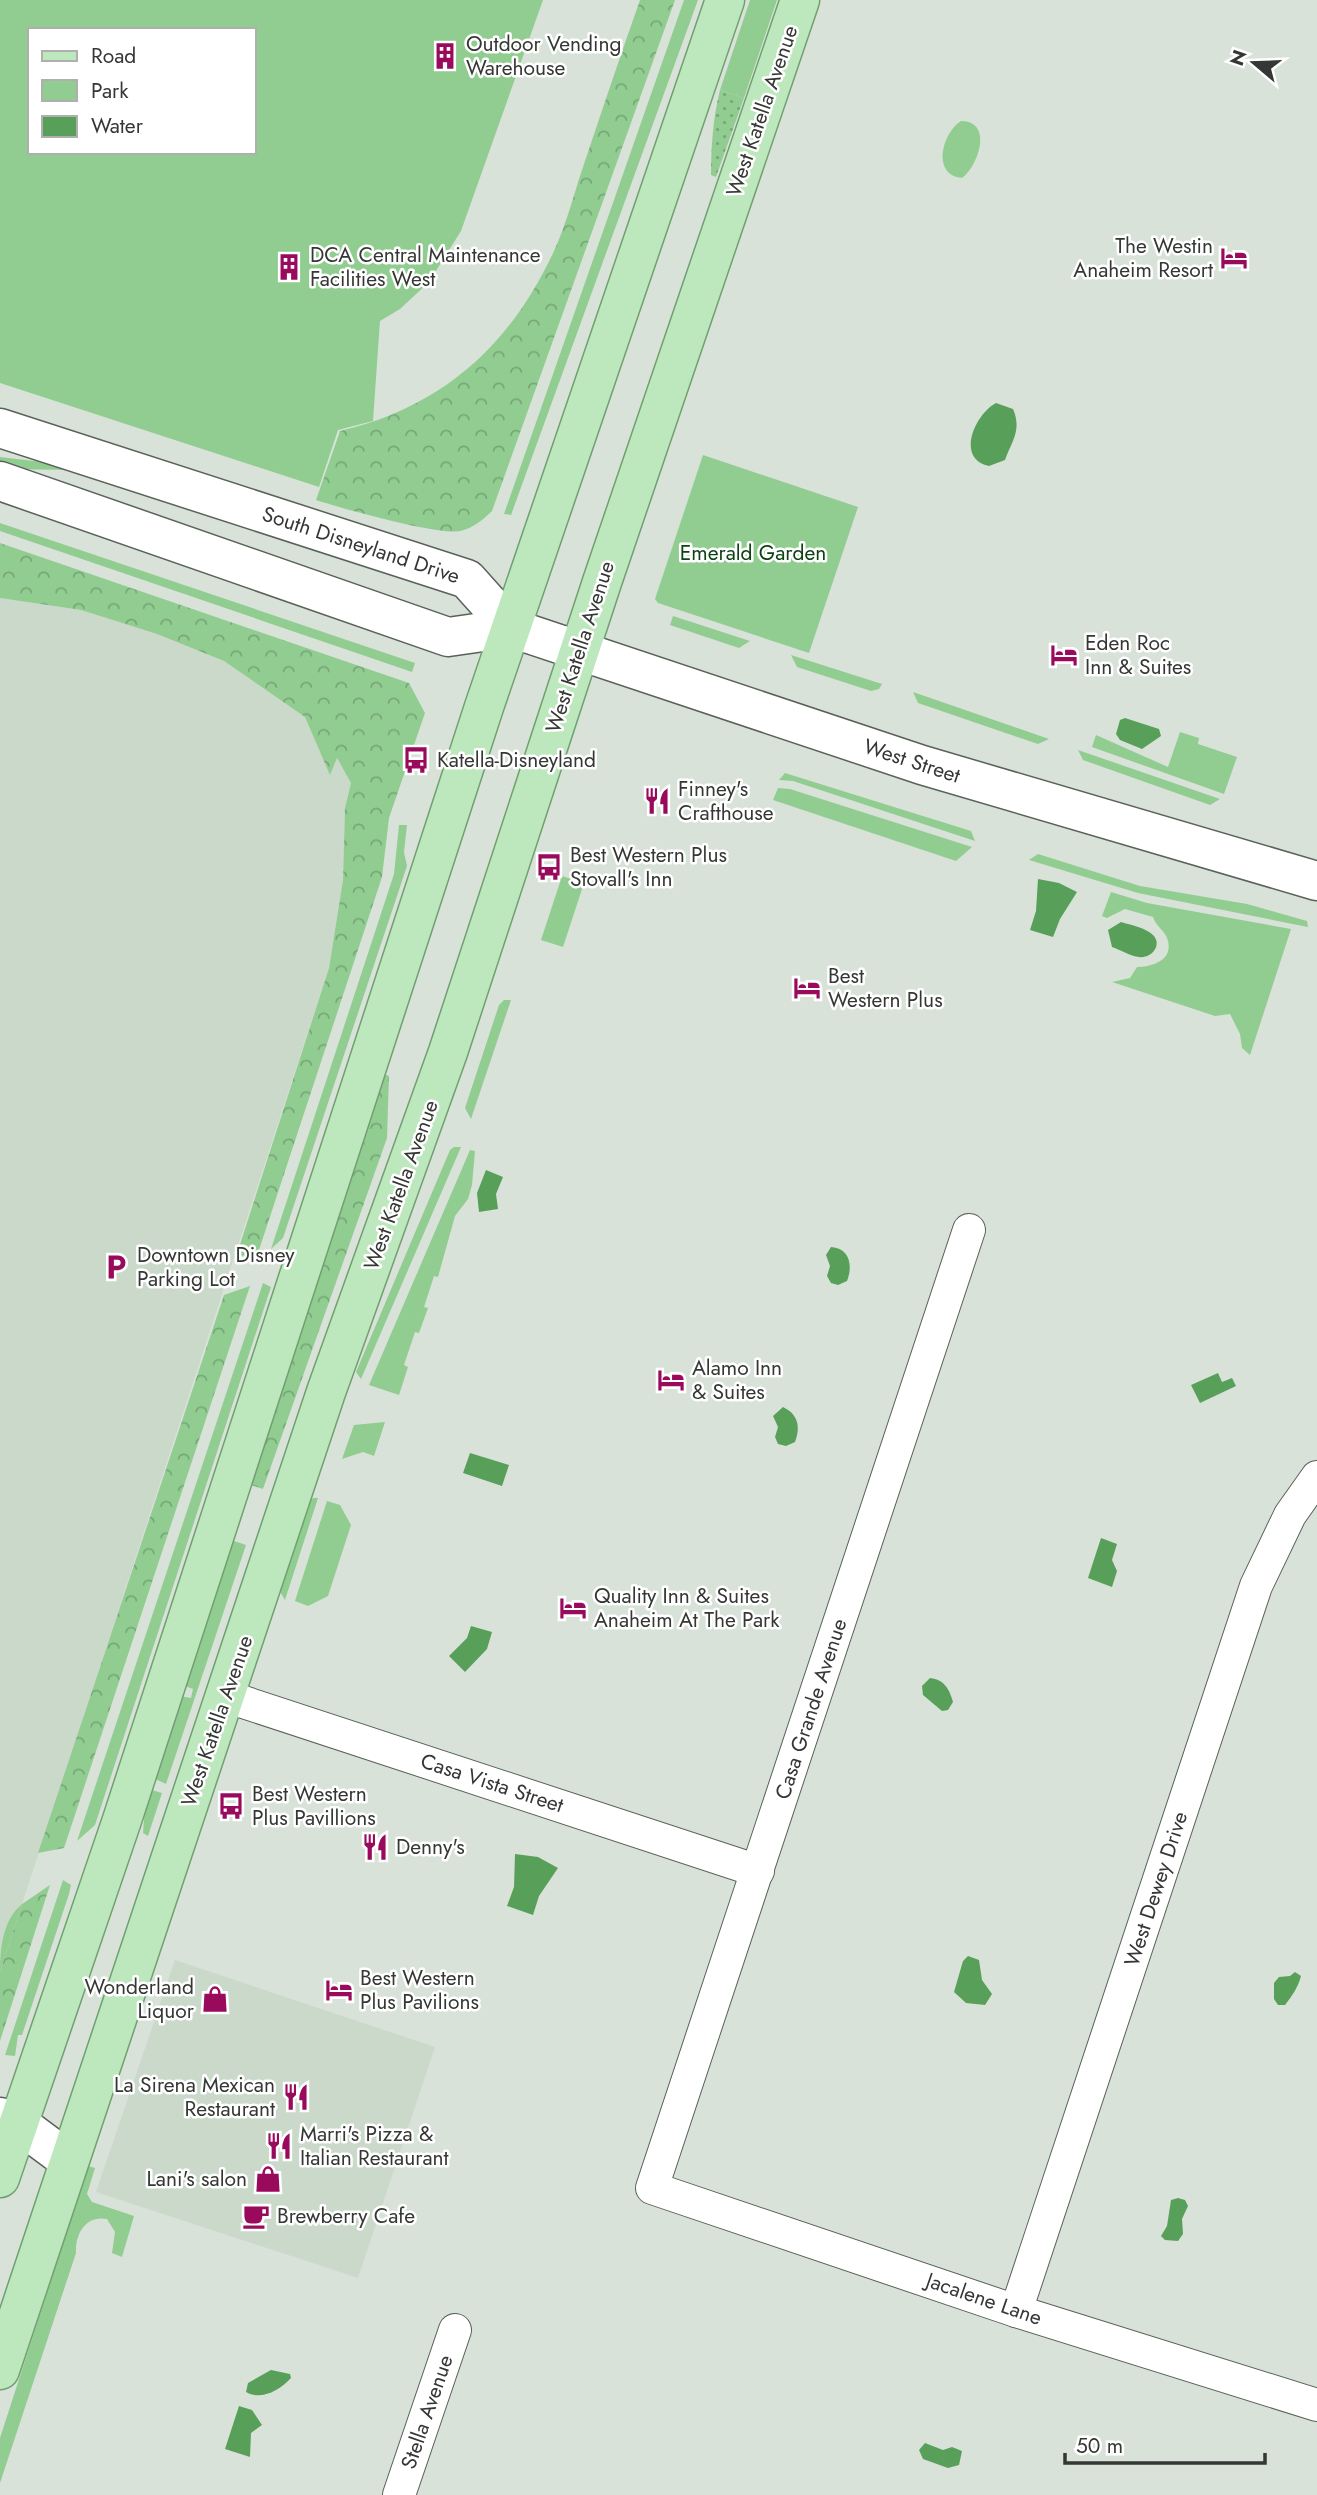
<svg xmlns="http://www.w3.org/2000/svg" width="1317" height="2495" font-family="Jost,sans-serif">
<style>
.built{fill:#cad9c9}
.grass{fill:url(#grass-dots)}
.forest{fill:url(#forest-crowns)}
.green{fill:#91cd91;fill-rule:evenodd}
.water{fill:#58a05a}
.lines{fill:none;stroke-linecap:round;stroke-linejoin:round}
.street-casing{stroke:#596159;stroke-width:34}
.secondary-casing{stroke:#596159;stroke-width:41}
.primary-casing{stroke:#709f70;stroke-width:41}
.street{stroke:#fff;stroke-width:32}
.secondary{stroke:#fff;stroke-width:38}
.primary{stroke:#bde7bd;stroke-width:38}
.labels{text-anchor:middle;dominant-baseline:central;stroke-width:5;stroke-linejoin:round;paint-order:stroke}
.poi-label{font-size:21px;fill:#343734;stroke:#fff;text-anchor:start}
.street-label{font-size:21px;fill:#343734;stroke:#fff}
.park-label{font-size:21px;fill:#0f4213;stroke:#fff}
</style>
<defs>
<pattern id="grass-dots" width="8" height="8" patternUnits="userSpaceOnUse" patternTransform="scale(1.75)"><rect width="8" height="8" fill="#91cd91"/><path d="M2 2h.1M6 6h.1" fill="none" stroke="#77a777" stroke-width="1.8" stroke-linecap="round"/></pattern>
<pattern id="forest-crowns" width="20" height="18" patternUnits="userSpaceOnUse" patternTransform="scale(1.75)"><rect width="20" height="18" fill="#91cd91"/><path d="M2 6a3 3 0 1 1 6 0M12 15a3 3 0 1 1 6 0" fill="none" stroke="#77a777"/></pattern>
</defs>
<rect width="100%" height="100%" fill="#d9e2d9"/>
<g class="built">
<path d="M0 598 81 610 157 634 224 661 305 717 330 774 337 758 351 783 345 808 343 880 329 968 0 1971Z"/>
<path d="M175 1960 435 2047 358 2278 96 2192Z"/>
</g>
<path class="grass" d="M720 90 744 98 716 177 711 175C711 146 713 118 720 90Z"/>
<g class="forest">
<path d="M640 0H675L492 511C483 520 473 528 460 531 440 536 340 508 316 500L340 431C442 407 510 346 554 251 567 223 575 190 585 161 603 107 621 54 640 0Z"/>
<path d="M0 543 409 683 425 713 389 818 382 877 258 1253 236 1257 329 968 343 880 345 808 351 783 337 758 330 775 305 717 224 661 157 634 81 610 0 598Z"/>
<path d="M384 1074 389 1076 387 1138 263 1489 248 1484Z"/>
<path d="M250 1286 64 1848 38 1853 224 1295Z"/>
<path d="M50 1885 0 2041V1971L22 1904Z"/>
</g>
<g class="green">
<path d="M0 0H543L461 231 429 282 400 309 380 321 373 421 338 430 319 487 0 383ZM30 30H254V152H30Z"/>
<path d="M684 0H698L511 515 504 514Z"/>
<path d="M750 0H777L744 98 720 90Z"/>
<path d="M961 121C993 121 979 165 962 178 931 175 942 133 961 121Z"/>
<path d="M703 455 858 507 809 653 658 603 655 599Z"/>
<path d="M0 457 59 464 75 470 0 469Z"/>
<path d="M0 523 415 663 412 672 0 531Z"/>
<path d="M673 616 750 641 739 648 670 625Z"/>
<path d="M791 655 882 684 879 689 871 691 797 667Z"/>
<path d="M913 692 1049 739 1038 744 918 703Z"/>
<path d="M1180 732 1199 738 1198 744 1237 757 1224 794 1092 747 1096 735 1168 767Z"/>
<path d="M1078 750 1220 799 1210 805 1083 760Z"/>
<path d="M785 773 971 831 975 841 793 781 779 780Z"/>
<path d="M778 788 790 789 972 847 956 861 773 800Z"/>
<path d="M399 825H407L404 852 407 866 283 1238 271 1249 394 874Z"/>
<path d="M1038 854 1140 886 1247 904 1307 921 1308 927 1138 893 1029 860Z"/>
<path d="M562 876 584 883 563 947 541 940Z"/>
<path d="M1111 892 1147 903 1291 929 1250 1055 1242 1048 1240 1034 1230 1014 1215 1016 1112 982 1130 978 1137 967C1151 967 1173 961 1168 941 1166 931 1156 927 1153 917L1125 909 1107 918 1102 916Z"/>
<path d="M504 1000H511L471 1119 465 1108 499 1005Z"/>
<path d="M454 1147H461L361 1379 356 1372 450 1150Z"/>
<path d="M470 1150 475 1151 472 1185 468 1199 455 1216 438 1277 434 1276 424 1307 428 1308 419 1333 415 1332 404 1365 408 1367 399 1395 369 1385Z"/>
<path d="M263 1283 271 1287 95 1825 77 1841Z"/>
<path d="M385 1422 374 1456 363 1452 342 1459 354 1425Z"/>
<path d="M313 1498H318L285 1600 279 1590 308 1503Z"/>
<path d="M327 1501 340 1505 351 1525 328 1596 308 1606 295 1601Z"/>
<path d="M231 1540 246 1545 166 1784 155 1779 152 1790 162 1793 148 1836 143 1833 145 1807 180 1696 191 1698 193 1689 182 1685Z"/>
<path d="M63 1880 71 1885 69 1894 22 2035H18L15 2056 5 2055Z"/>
<path d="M22 1904 0 1971C0 1947 3 1920 22 1904Z"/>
<path d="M88 2166 95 2168 87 2194 92 2202 134 2216 122 2257 112 2253 115 2232 107 2219C85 2215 75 2235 76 2253L0 2483V2438Z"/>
</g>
<g class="water">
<path d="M996 403 1013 409C1022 430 1012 441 1005 460L989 466C955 459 975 414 996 403Z"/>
<path d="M1125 718 1159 729 1161 736 1142 749 1120 740 1116 734 1120 720Z"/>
<path d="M1038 879 1059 883 1077 892 1060 919 1053 937 1030 930 1036 911Z"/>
<path d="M1121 922C1131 925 1146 928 1153 935 1163 945 1151 959 1139 957 1130 956 1121 950 1112 947L1108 930Z"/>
<path d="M486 1170 503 1177 496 1194 498 1209 479 1212 477 1193Z"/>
<path d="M831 1247C850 1248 853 1266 847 1281L838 1285 831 1283 827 1276 830 1266 826 1255Z"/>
<path d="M1218 1373 1222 1382 1232 1378 1236 1386 1200 1403 1191 1385Z"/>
<path d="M783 1407C798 1414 801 1427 795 1442L786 1446 778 1444 775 1437 778 1427 773 1416Z"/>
<path d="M470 1453 509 1465 502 1486 463 1473Z"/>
<path d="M1101 1538 1117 1544 1112 1560 1117 1571 1112 1587 1088 1578Z"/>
<path d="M471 1626 492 1632 487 1649 465 1672 449 1656 467 1638Z"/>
<path d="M930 1678C945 1680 949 1689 953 1702L948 1710 942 1711 923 1695 922 1686Z"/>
<path d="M515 1854 538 1857 558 1868 539 1896 533 1915 507 1906 514 1887Z"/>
<path d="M968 1956 979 1960 982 1980 992 1994 985 2005 966 2003 954 1992 963 1961Z"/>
<path d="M1295 1972 1301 1976C1298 1987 1293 1995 1285 2005H1278L1274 1999V1983L1279 1977 1290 1976Z"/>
<path d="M1178 2198 1185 2200 1188 2206 1182 2219 1183 2234 1178 2241 1165 2240 1161 2236 1167 2226 1171 2200Z"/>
<path d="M271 2370 290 2374 291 2378C280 2390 261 2401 246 2392L248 2383Z"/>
<path d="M239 2406 252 2410 262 2425 251 2433 250 2457 225 2449Z"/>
<path d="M925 2443 943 2450 952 2447 962 2451 959 2465 948 2468 923 2459 919 2450Z"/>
</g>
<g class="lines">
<defs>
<g id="street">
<path d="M969 1230 652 2188 1016 2311 1317 2405"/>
<path d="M225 1696 758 1871"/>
<path d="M1016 2311 1256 1586 1290 1515 1317 1477"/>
<path d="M399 2495 455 2330"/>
</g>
<g id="secondary">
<path d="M0 428 467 579 511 628"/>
<path d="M0 481 448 637 511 628 922 765 1317 881"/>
<path d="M0 2117 18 2123 69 2161"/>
</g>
<g id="primary">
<path d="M0 2178 122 1820 484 707 725 0"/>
<path d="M0 2370 326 1392 448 1052 602 582 800 0"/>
</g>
</defs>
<use href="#street" class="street-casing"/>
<use href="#secondary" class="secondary-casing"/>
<use href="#primary" class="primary-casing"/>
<use href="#street" class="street"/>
<use href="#secondary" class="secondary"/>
<use href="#primary" class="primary"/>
</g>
<defs>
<symbol id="building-bare" viewBox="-9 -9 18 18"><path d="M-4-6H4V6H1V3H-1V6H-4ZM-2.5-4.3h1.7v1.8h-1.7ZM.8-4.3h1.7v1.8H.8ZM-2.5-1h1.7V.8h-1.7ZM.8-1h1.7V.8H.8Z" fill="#9a0a5c" stroke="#fff" stroke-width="2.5" paint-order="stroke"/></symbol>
<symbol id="hotel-bare" viewBox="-9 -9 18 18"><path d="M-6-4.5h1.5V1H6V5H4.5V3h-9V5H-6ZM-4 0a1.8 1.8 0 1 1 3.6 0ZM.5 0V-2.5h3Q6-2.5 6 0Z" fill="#9a0a5c" stroke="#fff" stroke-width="2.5" paint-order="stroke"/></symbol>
<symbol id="bus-bare" viewBox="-9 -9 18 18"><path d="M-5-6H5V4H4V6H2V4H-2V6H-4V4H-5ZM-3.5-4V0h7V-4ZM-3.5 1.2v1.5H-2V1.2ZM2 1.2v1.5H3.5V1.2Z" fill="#9a0a5c" stroke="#fff" stroke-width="2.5" paint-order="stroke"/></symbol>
<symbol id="restaurant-bare" viewBox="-9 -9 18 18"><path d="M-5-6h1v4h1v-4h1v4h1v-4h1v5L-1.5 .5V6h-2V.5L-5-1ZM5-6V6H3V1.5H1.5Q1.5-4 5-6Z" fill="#9a0a5c" stroke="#fff" stroke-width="2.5" paint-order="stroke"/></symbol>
<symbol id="parking-bare" viewBox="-9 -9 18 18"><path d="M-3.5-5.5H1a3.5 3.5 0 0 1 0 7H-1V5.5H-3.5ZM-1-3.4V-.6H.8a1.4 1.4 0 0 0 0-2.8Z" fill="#9a0a5c" stroke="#fff" stroke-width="2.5" paint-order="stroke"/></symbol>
<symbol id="shop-bare" viewBox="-9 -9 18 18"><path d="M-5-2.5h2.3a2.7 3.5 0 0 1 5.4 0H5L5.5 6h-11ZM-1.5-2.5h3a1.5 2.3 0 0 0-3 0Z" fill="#9a0a5c" stroke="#fff" stroke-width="2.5" paint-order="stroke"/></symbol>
<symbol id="cafe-bare" viewBox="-9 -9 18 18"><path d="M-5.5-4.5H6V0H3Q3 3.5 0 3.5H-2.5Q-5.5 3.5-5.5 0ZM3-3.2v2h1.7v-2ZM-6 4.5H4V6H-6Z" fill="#9a0a5c" stroke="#fff" stroke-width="2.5" paint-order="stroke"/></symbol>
</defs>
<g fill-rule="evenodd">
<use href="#building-bare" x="426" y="37" width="38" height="38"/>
<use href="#hotel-bare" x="1215" y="239" width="38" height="38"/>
<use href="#building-bare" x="270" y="248" width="38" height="38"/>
<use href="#hotel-bare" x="1045" y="636" width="38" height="38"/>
<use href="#bus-bare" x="397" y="741" width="38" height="38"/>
<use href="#restaurant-bare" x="638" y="782" width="38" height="38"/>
<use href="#bus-bare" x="530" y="848" width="38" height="38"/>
<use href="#hotel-bare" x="788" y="969" width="38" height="38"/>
<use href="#parking-bare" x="97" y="1248" width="38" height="38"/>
<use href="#hotel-bare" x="652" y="1361" width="38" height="38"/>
<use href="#hotel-bare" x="554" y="1589" width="38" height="38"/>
<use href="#bus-bare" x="212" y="1787" width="38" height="38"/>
<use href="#restaurant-bare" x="356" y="1828" width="38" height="38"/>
<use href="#hotel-bare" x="320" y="1971" width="38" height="38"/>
<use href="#shop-bare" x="196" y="1980" width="38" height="38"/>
<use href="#restaurant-bare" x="277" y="2078" width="38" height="38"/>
<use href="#restaurant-bare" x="260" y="2127" width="38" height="38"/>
<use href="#shop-bare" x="249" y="2160" width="38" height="38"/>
<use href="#cafe-bare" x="237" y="2197" width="38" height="38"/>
</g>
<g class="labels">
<g class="poi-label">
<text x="466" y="44">Outdoor Vending<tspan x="466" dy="24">Warehouse</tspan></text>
<text x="1213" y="246" text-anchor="end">The Westin<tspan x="1213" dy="24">Anaheim Resort</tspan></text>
<text x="310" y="255">DCA Central Maintenance<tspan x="310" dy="24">Facilities West</tspan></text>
<text x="1085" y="643">Eden Roc<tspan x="1085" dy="24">Inn &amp; Suites</tspan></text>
<text x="437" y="760">Katella-Disneyland</text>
<text x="678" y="789">Finney's<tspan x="678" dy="24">Crafthouse</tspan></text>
<text x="570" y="855">Best Western Plus<tspan x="570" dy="24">Stovall's Inn</tspan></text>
<text x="828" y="976">Best<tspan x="828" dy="24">Western Plus</tspan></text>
<text x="137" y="1255">Downtown Disney<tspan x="137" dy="24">Parking Lot</tspan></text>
<text x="692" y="1368">Alamo Inn<tspan x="692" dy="24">&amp; Suites</tspan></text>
<text x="594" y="1596">Quality Inn &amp; Suites<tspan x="594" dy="24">Anaheim At The Park</tspan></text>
<text x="252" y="1794">Best Western<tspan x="252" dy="24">Plus Pavillions</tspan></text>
<text x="396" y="1847">Denny's</text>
<text x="360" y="1978">Best Western<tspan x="360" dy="24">Plus Pavilions</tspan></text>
<text x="194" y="1987" text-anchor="end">Wonderland<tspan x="194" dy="24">Liquor</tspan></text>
<text x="275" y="2085" text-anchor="end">La Sirena Mexican<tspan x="275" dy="24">Restaurant</tspan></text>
<text x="300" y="2134">Marri's Pizza &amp;<tspan x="300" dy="24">Italian Restaurant</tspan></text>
<text x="247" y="2179" text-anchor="end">Lani's salon</text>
<text x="277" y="2216">Brewberry Cafe</text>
</g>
<g class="street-label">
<text transform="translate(762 111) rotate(-71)">West Katella Avenue</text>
<text transform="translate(361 545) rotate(18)">South Disneyland Drive</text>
<text transform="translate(580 647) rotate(-72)">West Katella Avenue</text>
<text transform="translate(912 761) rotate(18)">West Street</text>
<text transform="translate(401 1185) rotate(-70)">West Katella Avenue</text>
<text transform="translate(811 1709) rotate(-72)">Casa Grande Avenue</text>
<text transform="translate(217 1721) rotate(-71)">West Katella Avenue</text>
<text transform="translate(492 1783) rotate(18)">Casa Vista Street</text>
<text transform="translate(1156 1889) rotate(-72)">West Dewey Drive</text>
<text transform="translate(984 2299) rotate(19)">Jacalene Lane</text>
<text transform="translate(427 2412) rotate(-71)">Stella Avenue</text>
</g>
<g class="park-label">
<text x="753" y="553">Emerald Garden</text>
</g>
</g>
<rect x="28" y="28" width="228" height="126" fill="#ffffff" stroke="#aeafae" stroke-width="2"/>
<rect x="42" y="51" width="35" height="10" fill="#bde7bd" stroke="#aeafae" stroke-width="2"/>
<text x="91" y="63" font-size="21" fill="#343734">Road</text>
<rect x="42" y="80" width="35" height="21" fill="#91cd91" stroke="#aeafae" stroke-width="2"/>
<text x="91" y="98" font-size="21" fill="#343734">Park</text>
<rect x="42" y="116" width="35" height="21" fill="#58a05a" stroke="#aeafae" stroke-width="2"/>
<text x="91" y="133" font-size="21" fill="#343734">Water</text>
<g transform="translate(1254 63) rotate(289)" stroke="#ffffff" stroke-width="5" paint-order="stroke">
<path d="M0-5L12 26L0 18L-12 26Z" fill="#343734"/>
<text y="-10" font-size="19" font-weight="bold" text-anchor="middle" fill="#343734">N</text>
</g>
<path d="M1065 2453v10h200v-10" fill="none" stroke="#343734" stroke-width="3.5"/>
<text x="1076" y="2453" font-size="21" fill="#343734" stroke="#ffffff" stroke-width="5" paint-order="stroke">50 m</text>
</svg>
